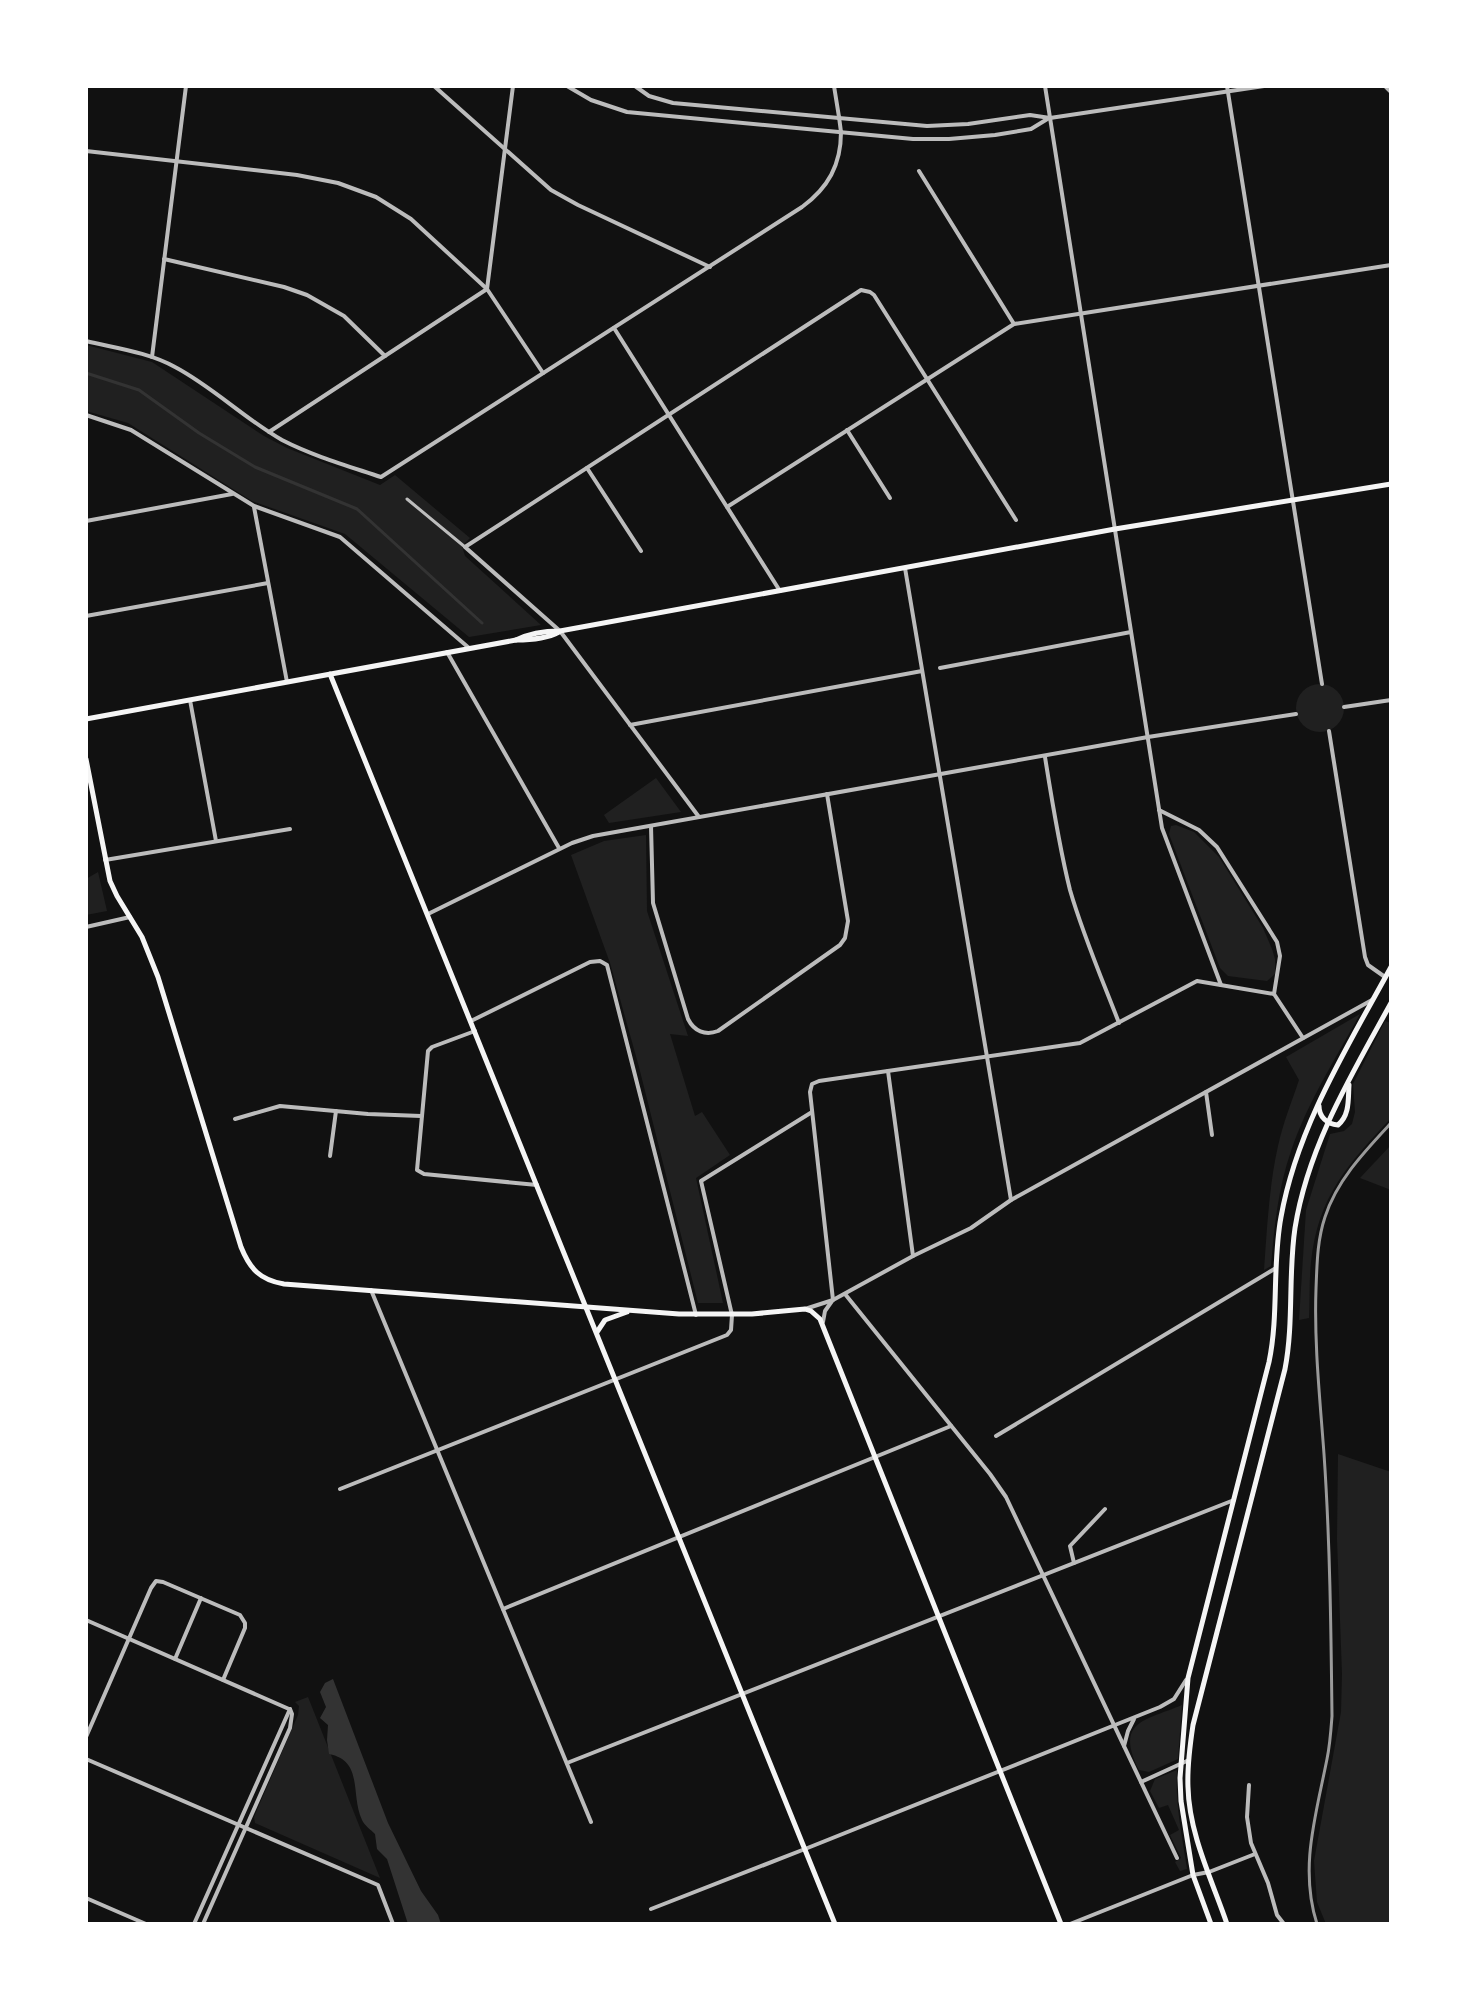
<svg xmlns="http://www.w3.org/2000/svg" width="1477" height="2010" font-family="Figtree,sans-serif">
<style>
.green{fill:#202020}
.water{fill:#333}
.lines{fill:none;stroke-linecap:round;stroke-linejoin:round}
.stream{stroke:#333;stroke-width:3}
.pedestrian{stroke:#bcbcbc;stroke-width:3}
.minor{stroke:#bcbcbc;stroke-width:4}
.tertiary{stroke:#bcbcbc;stroke-width:4}
.secondary{stroke:#f5f5f5;stroke-width:5}
.rail{stroke:#9a9a9a;stroke-width:3}
</style>
<rect width="100%" height="100%" fill="#111"/>
<g class="green">
<path d="M86 345 152 362 264 436 287 448 380 485 395 475 470 538 462 546 465 556 541 625 469 637 345 534 252 501 128 423 86 411Z"/>
<circle cx="1320" cy="708" r="24"/>
<path d="M656 778 681 812 609 823 604 815Z"/>
<path d="M1176 825 1194 832 1219 857 1263 928 1272 949 1275 959V974L1267 981 1228 976 1220 968 1169 834 1171 826Z"/>
<path d="M646 835 647 911 688 1036 670 1034 695 1116 702 1112 730 1155 696 1178 723 1303H698L639 1067 610 963 571 855 604 841Z"/>
<path d="M98 872 107 911 86 915V879Z"/>
<path d="M1360 1014C1336 1058 1307 1103 1291 1151 1278 1189 1274 1227 1271 1266L1264 1270C1267 1229 1269 1186 1278 1146 1283 1123 1292 1101 1299 1080L1286 1057Z"/>
<path d="M1385 1021 1391 1023V1118C1348 1164 1318 1196 1311 1262 1309 1280 1310 1300 1309 1318L1299 1320 1306 1210 1330 1134 1344 1131 1352 1124 1355 1112 1353 1084Z"/>
<path d="M1391 1145V1190L1360 1178Z"/>
<path d="M1338 1454 1391 1472V1924H1326L1317 1902 1314 1861 1341 1712 1342 1674 1337 1539Z"/>
<path d="M308 1697 380 1878 255 1823 254 1817 298 1715 299 1706 295 1702Z"/>
<path d="M1182 1705 1178 1759 1149 1772 1139 1770C1115 1721 1144 1721 1182 1705Z"/>
<path d="M1177 1770C1175 1803 1182 1836 1187 1869L1180 1871 1175 1862 1181 1858 1170 1835 1179 1830 1168 1805 1159 1808 1150 1791 1155 1779Z"/>
</g>
<path class="water" d="M333 1679 388 1823 421 1891 438 1915 441 1924H408L387 1859 377 1849 375 1834C371 1830 364 1825 362 1820 350 1794 364 1761 329 1754L327 1740 328 1725 320 1718 326 1707 320 1692 325 1683Z"/>
<g class="lines">
<path class="stream" d="M86 373 139 390 199 433 255 467 357 509 482 623"/>
<path class="pedestrian" d="M407 499 465 547"/>
<g class="minor">
<path d="M434 86 551 190 578 205 710 267"/>
<path d="M834 86 839 117"/>
<path d="M1045 86 1162 828 1221 985"/>
<path d="M1227 86 1322 684"/>
<path d="M86 151 297 175 338 183 376 197 411 219 487 289 543 373"/>
<path d="M919 171 1014 324"/>
<path d="M164 259 284 287 307 295 344 316 385 356"/>
<path d="M614 328 780 591"/>
<path d="M86 341C115 348 148 352 175 367 213 387 245 419 282 440 313 456 348 466 381 477L802 207C828 188 841 165 841 132"/>
<path d="M152 357 186 86"/>
<path d="M86 415 131 430 254 506 340 537 469 648"/>
<path d="M847 430 890 498"/>
<path d="M269 432 487 289 513 86"/>
<path d="M587 468 641 551"/>
<path d="M254 507 287 682"/>
<path d="M727 507 1014 324 1391 265"/>
<path d="M86 521 232 494"/>
<path d="M905 568 1011 1200"/>
<path d="M86 616 268 583"/>
<path d="M447 652 559 848"/>
<path d="M940 668 1131 632"/>
<path d="M190 700 216 841"/>
<path d="M1344 707 1391 700"/>
<path d="M630 725 922 671"/>
<path d="M1329 731 1365 957 1368 965 1385 977"/>
<path d="M1045 757C1052 801 1059 846 1070 890 1083 935 1102 979 1119 1023"/>
<path d="M1159 810 1199 830 1217 847 1277 942 1280 956 1274 994 1303 1038"/>
<path d="M699 817 560 631 465 547 861 290 870 292 874 295 1016 520"/>
<path d="M651 826 653 903 688 1019C694 1031 705 1036 718 1031L840 945 845 938 848 921 827 794"/>
<path d="M105 860 290 829"/>
<path d="M428 914 572 843 593 836 1148 737 1296 714"/>
<path d="M471 1021 590 962 600 961 607 965 696 1315"/>
<path d="M475 1031 432 1047 428 1051 417 1170 424 1174 537 1185"/>
<path d="M888 1071 913 1256"/>
<path d="M1206 1092 1212 1135"/>
<path d="M235 1119 280 1106 368 1114 421 1116"/>
<path d="M330 1156 336 1111"/>
<path d="M371 1290 591 1822"/>
<path d="M845 1294 990 1474 1006 1497 1177 1858"/>
<path d="M833 1300 810 1092 812 1084 819 1081 1080 1043 1197 981 1274 994"/>
<path d="M996 1436 1276 1268"/>
<path d="M340 1489 727 1335 731 1330 732 1315 701 1181 812 1112"/>
<path d="M1074 1563 1070 1546 1105 1509"/>
<path d="M503 1609 951 1426"/>
<path d="M86 1620 289 1709"/>
<path d="M175 1659 201 1598"/>
<path d="M86 1737 151 1588 156 1581 163 1582 240 1615 245 1623V1628L223 1680"/>
<path d="M86 1759 378 1885 393 1924"/>
<path d="M567 1763 1234 1500"/>
<path d="M1141 1782 1189 1760"/>
<path d="M1249 1785 1247 1817 1251 1843 1268 1883 1277 1915 1284 1924"/>
<path d="M86 1898 146 1924"/>
<path d="M651 1909 805 1849"/>
<path d="M194 1924 290 1709"/>
<path d="M203 1924 290 1728 292 1714 290 1709"/>
<path d="M1070 1924 1193 1875 1209 1872 1255 1854"/>
</g>
<g class="tertiary">
<path d="M567 86 591 100 627 112 913 139H949L995 135 1031 129 1049 118"/>
<path d="M635 86 649 96 673 103 927 126 968 124 1030 115 1050 118 1264 86"/>
<path d="M1385 86 1391 92"/>
<path d="M839 117 841 132"/>
<path d="M86 927 130 917"/>
<path d="M805 1309 833 1300 913 1256 971 1228 1011 1200 1372 1000"/>
<path d="M823 1322 825 1311 832 1301"/>
<path d="M1124 1746 1128 1731 1134 1719"/>
<path d="M805 1849 1160 1707 1174 1699 1186 1680"/>
</g>
<g class="secondary">
<path d="M516 640C530 633 544 631 560 631L1115 529 1391 484"/>
<path d="M330 674 835 1924"/>
<path d="M86 719 516 640C531 640 546 639 559 632"/>
<path d="M86 759 110 881 117 896 142 937 158 977 241 1247C250 1269 260 1280 284 1284L679 1314H752L805 1309 811 1311 820 1319 1061 1924"/>
<path d="M1319 1106C1319 1117 1327 1124 1338 1125 1350 1115 1348 1099 1349 1085"/>
<path d="M597 1332 605 1320 627 1312"/>
<path d="M1211 1924 1193 1875 1181 1801 1180 1778 1188 1678 1269 1362C1279 1314 1272 1265 1281 1217 1297 1127 1348 1046 1391 967"/>
<path d="M1227 1924C1212 1880 1189 1834 1188 1787 1187 1766 1190 1745 1193 1725L1285 1369C1294 1322 1288 1275 1295 1228 1308 1146 1352 1074 1391 1003"/>
</g>
<path class="rail" d="M1317 1924C1299 1868 1316 1815 1327 1759 1330 1745 1331 1730 1332 1716 1331 1629 1330 1541 1324 1454 1320 1399 1314 1344 1316 1289 1317 1265 1317 1241 1325 1217 1337 1180 1365 1151 1391 1123"/>
</g>
<rect width="1477" height="2010" fill="none" stroke="#ffffff" stroke-width="176"/>
</svg>
